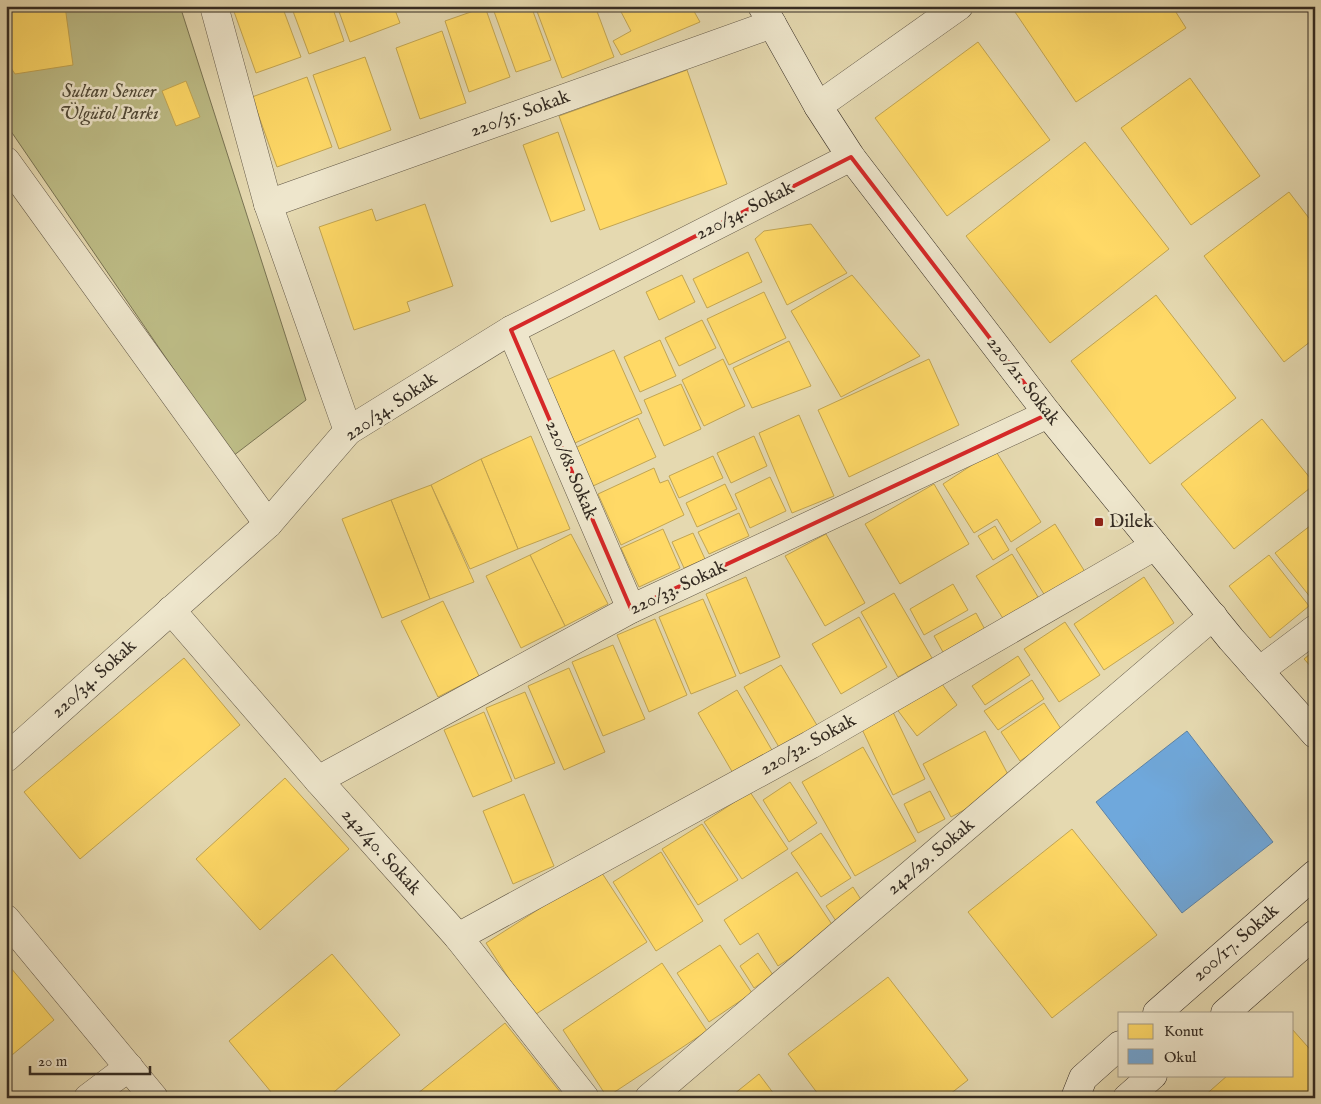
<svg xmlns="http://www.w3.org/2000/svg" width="1321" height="1104" font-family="'IM FELL English',serif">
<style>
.green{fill:#bdbc86;stroke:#797454}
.homes{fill:#ffd966;stroke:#c2a552}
.schools{fill:#6fa8dc;stroke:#5e83a4}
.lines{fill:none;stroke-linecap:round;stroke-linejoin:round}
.street-casing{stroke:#615746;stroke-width:29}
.secondary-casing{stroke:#352c23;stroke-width:29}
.street{stroke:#eee6cc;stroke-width:28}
.secondary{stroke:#eee6cc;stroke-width:28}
.marked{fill:none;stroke:#d62828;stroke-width:4;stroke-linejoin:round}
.poi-dot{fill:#8f2418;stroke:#eee6cc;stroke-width:2}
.labels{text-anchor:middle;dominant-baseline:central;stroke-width:5;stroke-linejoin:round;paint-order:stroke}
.park-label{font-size:19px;font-style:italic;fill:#504937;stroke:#eee6cc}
.street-label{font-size:19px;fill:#352c23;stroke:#eee6cc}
.poi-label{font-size:19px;fill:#352c23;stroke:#eee6cc;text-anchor:start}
</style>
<rect width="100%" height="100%" fill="#e5d9b0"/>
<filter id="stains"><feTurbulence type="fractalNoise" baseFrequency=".004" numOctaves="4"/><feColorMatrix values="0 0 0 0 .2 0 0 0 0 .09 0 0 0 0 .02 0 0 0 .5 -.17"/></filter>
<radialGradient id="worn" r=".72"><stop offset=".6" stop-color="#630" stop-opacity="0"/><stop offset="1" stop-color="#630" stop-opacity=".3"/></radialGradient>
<path class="green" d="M6 6H180L306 400 233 456 6 124Z"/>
<g class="homes">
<path d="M6 6H65L73 65 15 74 6 60Z"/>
<path d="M232 6H282L301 57 256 73Z"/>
<path d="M291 6H332L344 41 309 54Z"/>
<path d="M337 6H405L395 10 400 23 350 42Z"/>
<path d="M492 6H531L551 60 516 72Z"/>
<path d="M535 6H595L614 57 562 78Z"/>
<path d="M618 6H691L700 22 621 55 613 41 631 31Z"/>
<path d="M1023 6H1172L1186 28 1076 102 1015 12Z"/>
<path d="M485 7 510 77 469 92 445 21Z"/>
<path d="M442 31 466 103 420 119 396 48Z"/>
<path d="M978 42 1050 140 947 216 875 118Z"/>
<path d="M365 57 391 130 339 149 313 75Z"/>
<path d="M687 70 727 184 600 230 559 116Z"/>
<path d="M307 77 332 147 277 167 252 97Z"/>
<path d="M1190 78 1260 176 1191 225 1121 128Z"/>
<path d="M186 81 200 117 176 126 162 91Z"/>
<path d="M558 132 585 210 551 222 523 145Z"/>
<path d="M1085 142 1169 249 1050 343 966 236Z"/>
<path d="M1289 192 1315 226V338L1284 362 1204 256Z"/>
<path d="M425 204 453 286 407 302 410 311 354 330 319 227 372 209 376 221Z"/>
<path d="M811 224 847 273 787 305 755 239 764 231Z"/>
<path d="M748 252 762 282 707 308 693 279Z"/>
<path d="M682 275 695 302 659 320 646 292Z"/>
<path d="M852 275 920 356 841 397 791 311Z"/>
<path d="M764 292 786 338 729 365 707 319Z"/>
<path d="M1156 295 1236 398 1150 464 1071 361Z"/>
<path d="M702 320 716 348 679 366 665 338Z"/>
<path d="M660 340 676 376 640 392 624 357Z"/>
<path d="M789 341 811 386 752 408 733 368Z"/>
<path d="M614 350 642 413 575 443 547 380Z"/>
<path d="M723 359 745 406 704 426 682 380Z"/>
<path d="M929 359 959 425 849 477 818 410Z"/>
<path d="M681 384 701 429 664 446 644 400Z"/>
<path d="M799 415 834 496 792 513 759 433Z"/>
<path d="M638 418 656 457 593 486 575 448Z"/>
<path d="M1262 419 1315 484 1234 549 1181 484Z"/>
<path d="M531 436 570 529 518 549 481 459Z"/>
<path d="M754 436 767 466 731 483 717 453Z"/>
<path d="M995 450 1041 522 1011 542 997 519 974 533 943 484Z"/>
<path d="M713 456 723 478 679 498 669 476Z"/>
<path d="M481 459 518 549 470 569 431 485Z"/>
<path d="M654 468 660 483 668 480 684 515 621 545 598 494Z"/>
<path d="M770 477 786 511 750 528 735 494Z"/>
<path d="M725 484 737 509 697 527 686 503Z"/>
<path d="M934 484 969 544 900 584 865 524Z"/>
<path d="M431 485 474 582 430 599 391 500Z"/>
<path d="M391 500 430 599 382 618 342 519Z"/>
<path d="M739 513 749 536 709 554 698 532Z"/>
<path d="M1315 522V603L1275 553Z"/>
<path d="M1055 524 1087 575 1047 599 1016 549Z"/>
<path d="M995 526 1009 550 993 560 978 536Z"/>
<path d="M663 529 680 568 639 587 621 548Z"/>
<path d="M693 533 705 559 684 568 672 542Z"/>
<path d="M571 534 608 604 565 626 530 555Z"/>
<path d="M826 534 865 603 825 626 785 556Z"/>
<path d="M1012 554 1038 597 1004 620 976 576Z"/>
<path d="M530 555 565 626 521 648 486 576Z"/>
<path d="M1269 555 1309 606 1270 638 1229 586Z"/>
<path d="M746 577 780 657 740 674 706 594Z"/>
<path d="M1144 577 1174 623 1104 670 1074 624Z"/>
<path d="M953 584 968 610 924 635 910 609Z"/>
<path d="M894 593 932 658 898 677 861 612Z"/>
<path d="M703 599 736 676 691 694 659 617Z"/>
<path d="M443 601 479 676 438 697 401 621Z"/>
<path d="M976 613 989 637 948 661 934 636Z"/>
<path d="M859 617 887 667 841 694 812 644Z"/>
<path d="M655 619 687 695 649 712 617 635Z"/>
<path d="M1065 622 1100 675 1059 702 1024 649Z"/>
<path d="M613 645 645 719 603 736 572 662Z"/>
<path d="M1315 650V671L1304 659Z"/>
<path d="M1018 656 1030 675 985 705 972 686Z"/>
<path d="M184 658 240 725 80 859 24 792Z"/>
<path d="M781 665 818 727 780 749 744 687Z"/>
<path d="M569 668 605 752 564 770 528 686Z"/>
<path d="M937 677 957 705 917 736 896 708Z"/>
<path d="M1032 680 1044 699 998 730 984 711Z"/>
<path d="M737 690 773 752 734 775 698 713Z"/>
<path d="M525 692 555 763 515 779 486 708Z"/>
<path d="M1044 703 1063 732 1020 761 1001 732Z"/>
<path d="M484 712 512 781 473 797 444 730Z"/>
<path d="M893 712 925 779 893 795 861 727Z"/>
<path d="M985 731 1013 784 951 817 923 764Z"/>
<path d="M863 747 916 841 855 876 802 782Z"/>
<path d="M285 778 349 849 260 930 196 859Z"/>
<path d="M790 782 817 823 789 842 763 800Z"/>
<path d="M930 791 945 819 918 833 904 804Z"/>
<path d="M750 792 788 849 742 879 704 822Z"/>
<path d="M524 794 554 866 513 884 483 811Z"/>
<path d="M702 824 738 880 698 905 662 849Z"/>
<path d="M1072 829 1157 935 1052 1018 968 912Z"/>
<path d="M821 833 851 878 821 897 791 853Z"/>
<path d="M661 852 703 921 656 951 613 882Z"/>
<path d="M600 870 647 942 533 1016 486 943Z"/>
<path d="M797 872 835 929 778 966 758 933 740 945 724 920Z"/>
<path d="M853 887 867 909 840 927 826 906Z"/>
<path d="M720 945 752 993 709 1022 677 973Z"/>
<path d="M758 953 773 975 754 988 740 966Z"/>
<path d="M332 954 400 1035 327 1098H276L229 1041Z"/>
<path d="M6 962 54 1020 6 1060Z"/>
<path d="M662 963 707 1031 607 1097 563 1030Z"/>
<path d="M888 977 968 1080 945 1098H821L788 1054Z"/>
<path d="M505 1023 565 1098H412Z"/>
<path d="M1292 1029 1315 1055V1098H1202L1228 1075H1292Z"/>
<path d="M759 1074 777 1098H729Z"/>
</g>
<path class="schools" d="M1187 731 1273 842 1182 913 1096 802Z"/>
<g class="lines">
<defs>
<g id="street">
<path d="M214 6 268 204 348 431"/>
<path d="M818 106 959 6"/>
<path d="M6 161 268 524"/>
<path d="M268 204 772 24"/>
<path d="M511 330 631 609"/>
<path d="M171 610 318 780 458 937 585 1098"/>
<path d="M1259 671 1315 629"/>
<path d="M6 758 268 524 348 431 511 330 851 157"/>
<path d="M318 780 631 609 1048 414"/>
<path d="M6 919 154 1098"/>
<path d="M458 937 810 745 1155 546"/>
<path d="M88 1098 129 1067"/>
<path d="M649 1098 1213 616"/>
</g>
<g id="secondary">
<path d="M762 6 818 106 851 157 1048 414 1231 639 1315 734"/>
<path d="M1157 1013 1315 874"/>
<path d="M1225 1013 1315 934"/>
<path d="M1075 1098 1083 1078 1120 1045"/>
<path d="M1127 1098 1153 1075"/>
</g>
</defs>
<use href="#street" class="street-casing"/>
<use href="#secondary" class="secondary-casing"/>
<use href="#street" class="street"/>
<use href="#secondary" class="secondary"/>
</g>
<path class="marked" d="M851 157 1048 414 631 609 511 330Z"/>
<rect class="poi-dot" x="1094" y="517" width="10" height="10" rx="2.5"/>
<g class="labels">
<g class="park-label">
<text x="109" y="92">Sultan Sencer<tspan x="109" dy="22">Ülgütol Parkı</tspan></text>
</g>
<g class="street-label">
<text transform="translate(520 114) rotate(-20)">220/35. Sokak</text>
<text transform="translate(745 211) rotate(-27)">220/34. Sokak</text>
<text transform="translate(1023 381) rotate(52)">220/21. Sokak</text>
<text transform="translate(391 407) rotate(-34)">220/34. Sokak</text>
<text transform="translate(571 470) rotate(67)">220/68. Sokak</text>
<text transform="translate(678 588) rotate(-25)">220/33. Sokak</text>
<text transform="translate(94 679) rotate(-42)">220/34. Sokak</text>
<text transform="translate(808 745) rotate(-29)">220/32. Sokak</text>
<text transform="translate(381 852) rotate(48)">242/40. Sokak</text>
<text transform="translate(931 857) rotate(-40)">242/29. Sokak</text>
<text transform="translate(1236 943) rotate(-41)">200/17. Sokak</text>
</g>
<g class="poi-label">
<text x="1109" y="522">Dilek</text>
</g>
</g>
<rect width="1321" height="1104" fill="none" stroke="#e5d9b0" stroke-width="25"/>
<rect x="8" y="8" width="1306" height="1089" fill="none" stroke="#352c23" stroke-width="2.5"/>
<rect x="12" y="12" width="1296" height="1079" fill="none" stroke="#352c23"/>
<rect x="1118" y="1012" width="175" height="65" fill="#eee6cc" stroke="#a49c88"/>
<rect x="1128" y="1024" width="25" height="15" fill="#ffd966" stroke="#a49c88"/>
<text x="1164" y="1036" font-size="15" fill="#352c23">Konut</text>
<rect x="1128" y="1049" width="25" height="15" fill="#6fa8dc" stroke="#a49c88"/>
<text x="1164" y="1062" font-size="15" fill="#352c23">Okul</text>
<path d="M30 1066v8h120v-8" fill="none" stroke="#352c23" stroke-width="2.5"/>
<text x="38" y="1066" font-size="15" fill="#352c23" stroke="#eee6cc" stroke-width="4" paint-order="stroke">20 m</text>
<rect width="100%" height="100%" filter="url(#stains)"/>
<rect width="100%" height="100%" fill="url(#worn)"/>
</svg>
